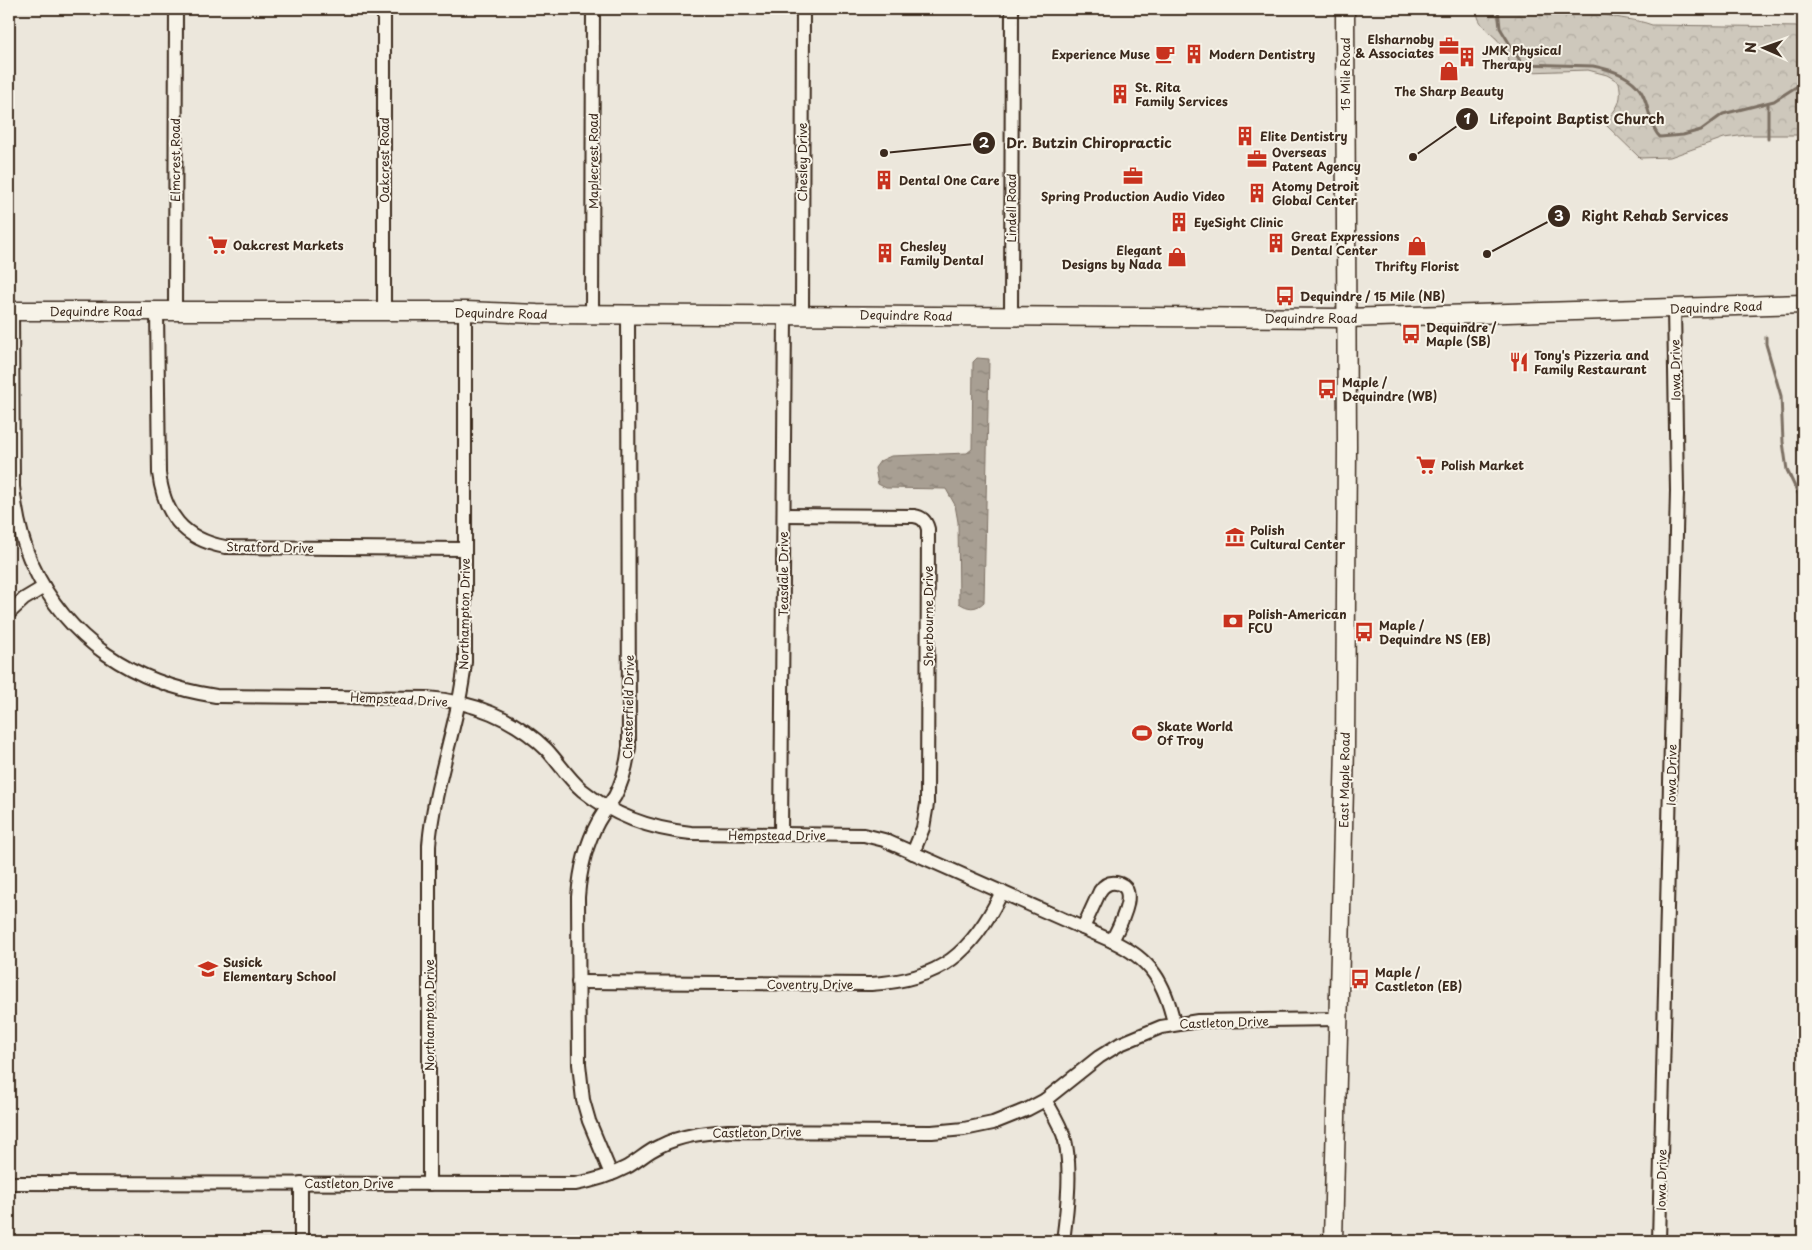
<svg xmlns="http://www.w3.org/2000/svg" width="1812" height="1250" font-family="'Playpen Sans',sans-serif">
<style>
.forest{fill:url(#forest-crowns);stroke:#84796d}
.water{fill:url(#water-ripples);stroke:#7c7064}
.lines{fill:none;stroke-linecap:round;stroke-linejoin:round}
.stream{stroke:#7c7064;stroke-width:3}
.minor-casing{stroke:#3b2a1e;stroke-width:16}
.secondary-casing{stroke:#3b2a1e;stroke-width:21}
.minor{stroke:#f7f3e8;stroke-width:12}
.secondary{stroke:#f7f3e8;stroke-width:18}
.labels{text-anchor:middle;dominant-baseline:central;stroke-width:4;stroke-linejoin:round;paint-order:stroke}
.poi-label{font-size:12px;font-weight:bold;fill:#3b2a1e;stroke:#f7f3e8;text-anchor:start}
.street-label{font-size:12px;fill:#3b2a1e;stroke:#f7f3e8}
.leader{fill:none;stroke:#3b2a1e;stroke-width:2}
.callout-dot{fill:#3b2a1e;stroke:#f7f3e8;stroke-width:2}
.mark-label{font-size:15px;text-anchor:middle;font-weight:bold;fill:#fff}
.callout-label{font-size:14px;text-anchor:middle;font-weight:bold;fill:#3b2a1e;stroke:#f7f3e8;stroke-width:4;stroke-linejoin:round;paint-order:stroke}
</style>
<defs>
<pattern id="forest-crowns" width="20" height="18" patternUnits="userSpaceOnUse" patternTransform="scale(1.25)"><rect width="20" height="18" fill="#cec8bc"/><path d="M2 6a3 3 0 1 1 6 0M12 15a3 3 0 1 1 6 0" fill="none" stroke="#b2aca1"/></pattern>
<pattern id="water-ripples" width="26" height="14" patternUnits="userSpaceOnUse" patternTransform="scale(1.25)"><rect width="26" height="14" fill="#a89f93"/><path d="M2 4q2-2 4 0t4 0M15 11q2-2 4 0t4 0" fill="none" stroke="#8a8277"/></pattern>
</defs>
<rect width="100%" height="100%" fill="#ece7dc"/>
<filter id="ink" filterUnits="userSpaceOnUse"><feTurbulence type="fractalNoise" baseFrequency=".02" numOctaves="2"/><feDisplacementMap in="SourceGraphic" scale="10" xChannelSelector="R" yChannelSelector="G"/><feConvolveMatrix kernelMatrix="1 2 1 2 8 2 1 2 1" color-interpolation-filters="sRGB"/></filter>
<g filter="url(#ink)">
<path class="forest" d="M1477 9H1602L1603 14C1619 19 1636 19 1652 25L1803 27V135H1746L1724 138 1670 157 1640 158 1604 123C1617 108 1623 103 1619 82L1607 75 1588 70 1528 72 1510 64C1508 59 1505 51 1502 45 1492 32 1477 27 1477 9Z"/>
<path class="water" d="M977 358 989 359 984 602C976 610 968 609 959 603L958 522 955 505 946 489 886 488 878 484 875 468 880 461 891 456 967 453 972 449 973 362Z"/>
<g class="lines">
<g class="stream">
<path d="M1498 9 1500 28 1522 64 1593 66C1609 69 1631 76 1640 90 1646 98 1647 108 1650 116 1652 123 1654 132 1660 137L1683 135 1701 130 1723 114 1774 101 1799 85 1803 79"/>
<path d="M1768 139V103"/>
<path d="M1766 337V344L1781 396 1783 442 1787 470 1803 504"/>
</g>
<defs>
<g id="minor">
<path d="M175 310 176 9"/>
<path d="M12 311 13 487C16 513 21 540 32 564 67 641 135 684 216 696L427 698C471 701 515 718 547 750 559 763 568 778 582 790 614 816 650 829 691 833L864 835 884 840 1112 941C1151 959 1165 983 1174 1023"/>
<path d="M157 311 159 473C164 514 183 539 225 547L465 549"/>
<path d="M384 312V9"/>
<path d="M592 314 593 9"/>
<path d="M802 315 803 9"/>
<path d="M1011 316 1012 9"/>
<path d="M784 515 914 516C922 517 926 521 928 529L927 804 923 828 913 853"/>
<path d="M9 613 24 599 44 587"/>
<path d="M781 834 785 315"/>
<path d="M1083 928 1100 891C1104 885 1109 882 1116 883 1142 887 1118 928 1112 941"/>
<path d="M578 982 871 984C941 980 972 953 1002 892"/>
<path d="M1045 1100C1052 1111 1058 1122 1063 1134 1073 1162 1067 1211 1063 1241"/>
<path d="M611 1174 589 1121 583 1100 579 1064 578 897C580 870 585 846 598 822 603 813 609 805 615 796 623 781 627 764 629 747L628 314"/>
<path d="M9 1183 575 1184C593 1181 610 1176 627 1167 638 1161 648 1151 660 1146 681 1135 704 1133 728 1131L932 1132 964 1129 993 1123 1028 1109 1045 1100 1099 1057 1120 1044 1161 1027 1198 1021 1339 1019"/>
<path d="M429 1184V845C434 782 459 723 465 662V311"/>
<path d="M301 1241V1183"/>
<path d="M1659 1241 1677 491 1674 308"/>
</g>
<g id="secondary">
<path d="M9 311H465L537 314 1346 318 1803 304"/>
<path d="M1333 1241 1345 746 1347 446 1345 9"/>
</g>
</defs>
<use href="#minor" class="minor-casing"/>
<use href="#secondary" class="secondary-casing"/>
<use href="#minor" class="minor"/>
<use href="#secondary" class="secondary"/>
</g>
</g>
<defs>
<symbol id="office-bare" viewBox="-9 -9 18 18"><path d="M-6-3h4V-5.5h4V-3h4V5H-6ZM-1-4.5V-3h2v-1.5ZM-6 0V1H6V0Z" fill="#c8321e" stroke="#f7f3e8" stroke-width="2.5" paint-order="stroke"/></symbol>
<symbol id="cafe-bare" viewBox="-9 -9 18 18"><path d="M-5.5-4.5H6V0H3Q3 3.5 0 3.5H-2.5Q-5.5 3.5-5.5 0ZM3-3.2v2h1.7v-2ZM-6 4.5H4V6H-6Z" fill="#c8321e" stroke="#f7f3e8" stroke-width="2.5" paint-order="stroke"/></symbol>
<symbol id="building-bare" viewBox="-9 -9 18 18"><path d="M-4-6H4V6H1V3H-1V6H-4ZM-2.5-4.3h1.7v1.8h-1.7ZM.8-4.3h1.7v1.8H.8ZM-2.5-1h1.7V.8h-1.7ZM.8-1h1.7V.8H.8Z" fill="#c8321e" stroke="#f7f3e8" stroke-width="2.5" paint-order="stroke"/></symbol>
<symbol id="shop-bare" viewBox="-9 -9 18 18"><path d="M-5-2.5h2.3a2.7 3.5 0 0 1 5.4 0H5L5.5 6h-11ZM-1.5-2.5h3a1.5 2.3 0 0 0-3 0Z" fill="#c8321e" stroke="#f7f3e8" stroke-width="2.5" paint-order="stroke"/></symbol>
<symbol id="supermarket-bare" viewBox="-9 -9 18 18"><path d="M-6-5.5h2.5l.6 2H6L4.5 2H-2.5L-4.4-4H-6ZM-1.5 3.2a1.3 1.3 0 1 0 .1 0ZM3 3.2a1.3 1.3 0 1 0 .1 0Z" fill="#c8321e" stroke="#f7f3e8" stroke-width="2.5" paint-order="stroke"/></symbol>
<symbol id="bus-bare" viewBox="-9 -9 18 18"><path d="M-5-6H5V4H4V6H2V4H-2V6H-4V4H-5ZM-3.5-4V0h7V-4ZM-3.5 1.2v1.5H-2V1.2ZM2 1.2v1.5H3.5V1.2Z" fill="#c8321e" stroke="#f7f3e8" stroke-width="2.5" paint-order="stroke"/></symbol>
<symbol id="restaurant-bare" viewBox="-9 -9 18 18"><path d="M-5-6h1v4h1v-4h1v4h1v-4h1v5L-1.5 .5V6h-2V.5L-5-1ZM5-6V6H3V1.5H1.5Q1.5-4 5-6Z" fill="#c8321e" stroke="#f7f3e8" stroke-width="2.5" paint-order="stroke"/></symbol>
<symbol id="museum-bare" viewBox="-9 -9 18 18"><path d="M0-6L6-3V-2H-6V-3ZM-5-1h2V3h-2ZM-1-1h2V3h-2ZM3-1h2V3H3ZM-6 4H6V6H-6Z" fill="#c8321e" stroke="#f7f3e8" stroke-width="2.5" paint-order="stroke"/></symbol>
<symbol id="bank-bare" viewBox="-9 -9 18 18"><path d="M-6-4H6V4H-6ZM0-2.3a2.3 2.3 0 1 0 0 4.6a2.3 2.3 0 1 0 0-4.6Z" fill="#c8321e" stroke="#f7f3e8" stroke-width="2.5" paint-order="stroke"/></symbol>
<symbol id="stadium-bare" viewBox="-9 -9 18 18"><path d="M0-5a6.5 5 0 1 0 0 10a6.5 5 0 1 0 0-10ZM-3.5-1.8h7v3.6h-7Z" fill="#c8321e" stroke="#f7f3e8" stroke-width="2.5" paint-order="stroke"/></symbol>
<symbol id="school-bare" viewBox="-9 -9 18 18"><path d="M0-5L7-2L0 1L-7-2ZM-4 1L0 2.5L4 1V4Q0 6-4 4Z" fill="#c8321e" stroke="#f7f3e8" stroke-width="2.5" paint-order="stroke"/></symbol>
</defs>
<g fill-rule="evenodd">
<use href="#office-bare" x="1435" y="32" width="28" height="28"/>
<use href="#cafe-bare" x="1151" y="40" width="28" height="28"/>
<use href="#building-bare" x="1180" y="40" width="28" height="28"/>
<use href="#building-bare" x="1453" y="43" width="28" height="28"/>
<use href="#shop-bare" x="1435" y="57" width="28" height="28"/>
<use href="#building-bare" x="1106" y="80" width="28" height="28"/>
<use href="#building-bare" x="1231" y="122" width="28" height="28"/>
<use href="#office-bare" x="1243" y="145" width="28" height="28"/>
<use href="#office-bare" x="1119" y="162" width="28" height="28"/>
<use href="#building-bare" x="870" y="166" width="28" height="28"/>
<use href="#building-bare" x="1243" y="179" width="28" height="28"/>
<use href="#building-bare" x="1165" y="208" width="28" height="28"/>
<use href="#building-bare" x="1262" y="229" width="28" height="28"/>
<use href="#supermarket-bare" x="204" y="231" width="28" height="28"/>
<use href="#shop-bare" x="1403" y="232" width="28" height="28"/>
<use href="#building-bare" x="871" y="239" width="28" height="28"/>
<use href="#shop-bare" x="1163" y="243" width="28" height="28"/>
<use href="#bus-bare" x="1271" y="282" width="28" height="28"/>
<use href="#bus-bare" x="1397" y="320" width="28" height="28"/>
<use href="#restaurant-bare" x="1505" y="348" width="28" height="28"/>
<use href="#bus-bare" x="1313" y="375" width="28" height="28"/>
<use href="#supermarket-bare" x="1412" y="451" width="28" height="28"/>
<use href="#museum-bare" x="1221" y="523" width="28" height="28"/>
<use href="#bank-bare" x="1219" y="607" width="28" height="28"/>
<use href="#bus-bare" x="1350" y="618" width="28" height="28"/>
<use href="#stadium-bare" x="1128" y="719" width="28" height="28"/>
<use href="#school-bare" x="194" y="955" width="28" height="28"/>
<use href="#bus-bare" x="1346" y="965" width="28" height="28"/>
</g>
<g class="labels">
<g class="poi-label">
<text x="1434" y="39" text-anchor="end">Elsharnoby<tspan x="1434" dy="14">&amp; Associates</tspan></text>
<text x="1482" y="50">JMK Physical<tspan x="1482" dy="14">Therapy</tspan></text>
<text x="1150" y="54" text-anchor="end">Experience Muse</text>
<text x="1209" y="54">Modern Dentistry</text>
<text x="1135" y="87">St. Rita<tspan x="1135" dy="14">Family Services</tspan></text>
<text x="1449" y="91" text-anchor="middle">The Sharp Beauty</text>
<text x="1260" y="136">Elite Dentistry</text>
<text x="1272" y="152">Overseas<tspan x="1272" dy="14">Patent Agency</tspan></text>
<text x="899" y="180">Dental One Care</text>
<text x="1272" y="186">Atomy Detroit<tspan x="1272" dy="14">Global Center</tspan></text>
<text x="1133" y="196" text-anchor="middle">Spring Production Audio Video</text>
<text x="1194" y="222">EyeSight Clinic</text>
<text x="1291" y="236">Great Expressions<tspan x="1291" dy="14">Dental Center</tspan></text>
<text x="233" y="245">Oakcrest Markets</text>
<text x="900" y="246">Chesley<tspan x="900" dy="14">Family Dental</tspan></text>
<text x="1162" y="250" text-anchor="end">Elegant<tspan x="1162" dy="14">Designs by Nada</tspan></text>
<text x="1417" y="266" text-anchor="middle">Thrifty Florist</text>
<text x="1300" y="296">Dequindre / 15 Mile (NB)</text>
<text x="1426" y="327">Dequindre /<tspan x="1426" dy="14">Maple (SB)</tspan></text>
<text x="1534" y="355">Tony's Pizzeria and<tspan x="1534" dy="14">Family Restaurant</tspan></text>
<text x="1342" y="382">Maple /<tspan x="1342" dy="14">Dequindre (WB)</tspan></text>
<text x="1441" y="465">Polish Market</text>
<text x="1250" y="530">Polish<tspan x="1250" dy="14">Cultural Center</tspan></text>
<text x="1248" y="614">Polish-American<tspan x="1248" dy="14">FCU</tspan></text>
<text x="1379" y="625">Maple /<tspan x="1379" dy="14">Dequindre NS (EB)</tspan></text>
<text x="1157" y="726">Skate World<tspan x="1157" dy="14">Of Troy</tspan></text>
<text x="223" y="962">Susick<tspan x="223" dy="14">Elementary School</tspan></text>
<text x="1375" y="972">Maple /<tspan x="1375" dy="14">Castleton (EB)</tspan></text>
</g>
<g class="street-label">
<text transform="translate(1345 74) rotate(-90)">15 Mile Road</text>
<text transform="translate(175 160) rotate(-90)">Elmcrest Road</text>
<text transform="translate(384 160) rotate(-90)">Oakcrest Road</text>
<text transform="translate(593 161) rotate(-90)">Maplecrest Road</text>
<text transform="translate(802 162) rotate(-90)">Chesley Drive</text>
<text transform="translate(1011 208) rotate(-90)">Lindell Road</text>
<text transform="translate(1716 307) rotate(-2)">Dequindre Road</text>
<text x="96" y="311">Dequindre Road</text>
<text transform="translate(501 313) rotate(1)">Dequindre Road</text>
<text transform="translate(906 315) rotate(1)">Dequindre Road</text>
<text x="1311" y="318">Dequindre Road</text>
<text transform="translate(1675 370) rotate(-91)">Iowa Drive</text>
<text transform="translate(270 547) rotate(1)">Stratford Drive</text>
<text transform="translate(783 574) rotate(-90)">Teasdale Drive</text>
<text transform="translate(464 614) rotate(-89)">Northampton Drive</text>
<text transform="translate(928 616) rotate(-90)">Sherbourne Drive</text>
<text transform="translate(399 699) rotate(3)">Hempstead Drive</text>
<text transform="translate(628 707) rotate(-89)">Chesterfield Drive</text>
<text transform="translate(1671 775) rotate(-89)">Iowa Drive</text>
<text transform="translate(1344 780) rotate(-89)">East Maple Road</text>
<text x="777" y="835">Hempstead Drive</text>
<text x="810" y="984">Coventry Drive</text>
<text transform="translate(429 1015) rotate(-90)">Northampton Drive</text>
<text transform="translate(1224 1022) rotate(-2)">Castleton Drive</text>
<text transform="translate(757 1132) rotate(-1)">Castleton Drive</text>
<text transform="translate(1661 1180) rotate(-89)">Iowa Drive</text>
<text x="349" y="1183">Castleton Drive</text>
</g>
</g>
<path class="leader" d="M1413 157L1467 119M884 153L984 143M1487 254L1559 216"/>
<g class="callout-dot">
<circle cx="1413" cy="157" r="5"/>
<circle cx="884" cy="153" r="5"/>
<circle cx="1487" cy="254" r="5"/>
<circle cx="1467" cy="119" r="12"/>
<circle cx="984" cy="143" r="12"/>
<circle cx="1559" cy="216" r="12"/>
</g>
<g class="mark-label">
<text x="1467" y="124">1</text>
<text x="984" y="148">2</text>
<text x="1559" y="221">3</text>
</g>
<g class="callout-label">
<text x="1577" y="124">Lifepoint Baptist Church</text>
<text x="1089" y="148">Dr. Butzin Chiropractic</text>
<text x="1655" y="221">Right Rehab Services</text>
</g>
<rect width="1812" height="1250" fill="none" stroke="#f7f3e8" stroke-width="30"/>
<rect x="15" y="15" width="1782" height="1220" fill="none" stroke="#3b2a1e" stroke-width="2" filter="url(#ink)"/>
<g transform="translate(1764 48) rotate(272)" stroke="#f7f3e8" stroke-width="4" paint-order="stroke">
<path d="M0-4L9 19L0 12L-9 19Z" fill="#3b2a1e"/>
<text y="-8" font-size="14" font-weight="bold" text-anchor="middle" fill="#3b2a1e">N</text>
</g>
</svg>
